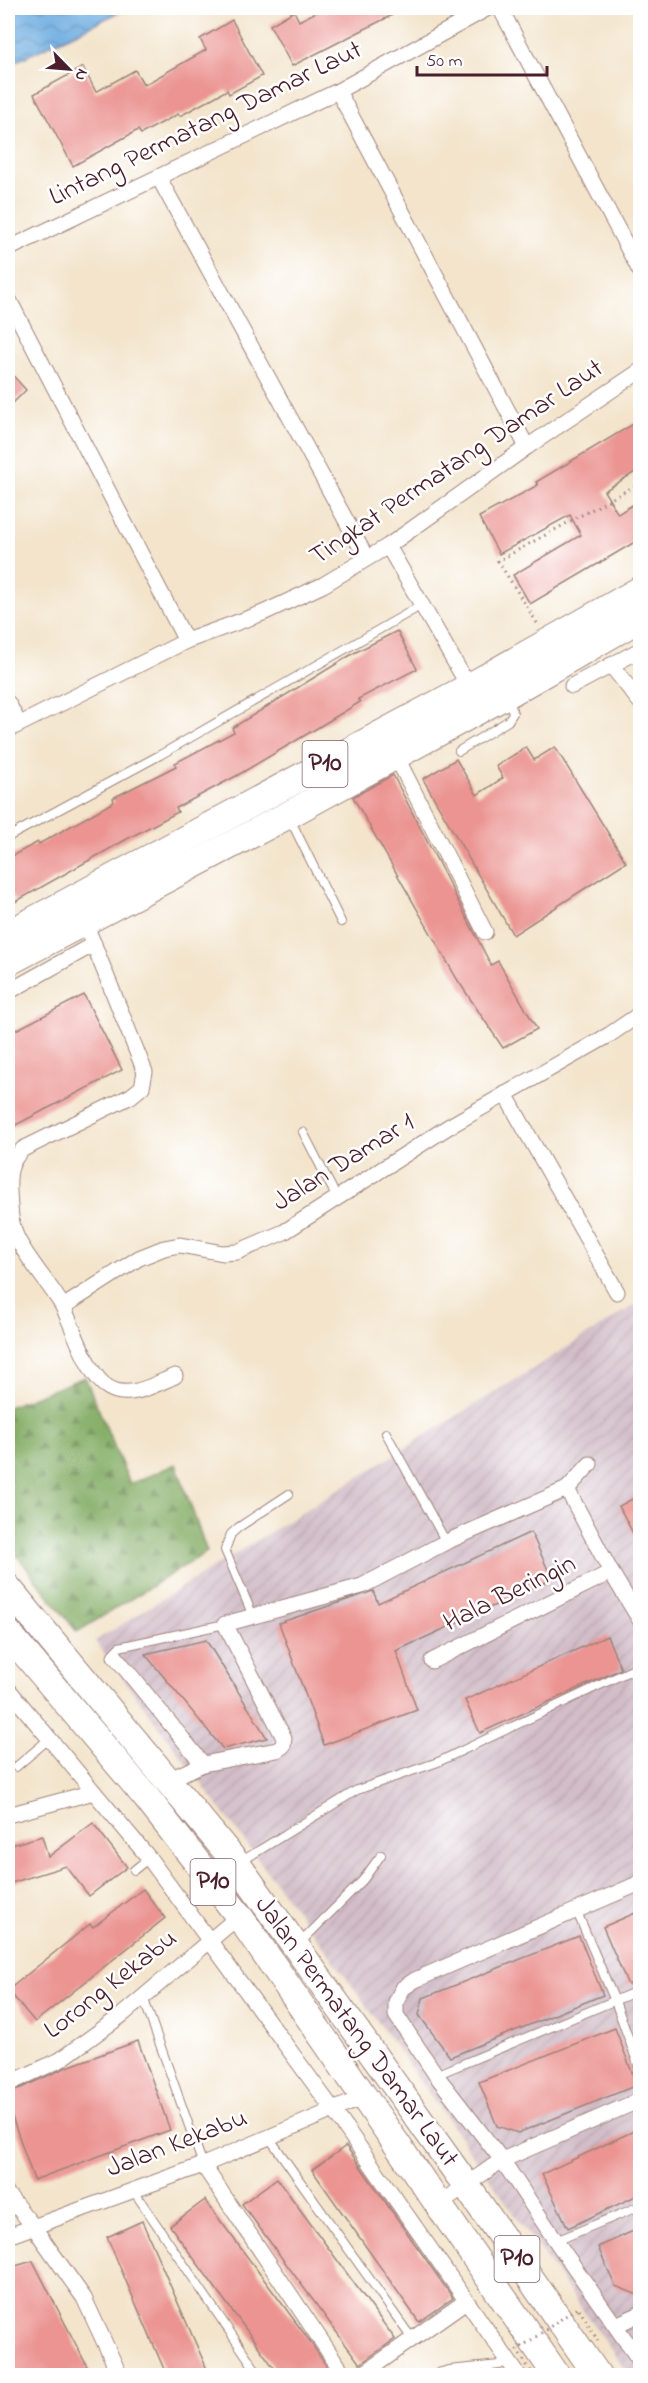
<svg xmlns="http://www.w3.org/2000/svg" width="648" height="2383" font-family="'Indie Flower',sans-serif">
<style>
.industrial{fill:url(#industrial-furrows)}
.forest{fill:url(#forest-firs);stroke:#666648;stroke-width:1.5}
.water{fill:url(#water-waves);stroke:#5c6686;stroke-width:1.5}
.building{fill:#eb9492}
.lines{fill:none;stroke-linecap:round;stroke-linejoin:round}
.lane-casing{stroke:#9e827b;stroke-width:10}
.street-casing{stroke:#9e827b;stroke-width:17}
.highway-casing{stroke:#9e827b;stroke-width:29}
.path{stroke:#9e827b;stroke-width:3;stroke-dasharray:1.5 4.5;stroke-linecap:butt}
.lane{stroke:#fff;stroke-width:8}
.street{stroke:#fff;stroke-width:15}
.highway{stroke:#fff;stroke-width:27}
.path-bridge{stroke:#9e827b;stroke-width:3;stroke-dasharray:1.5 4.5;stroke-linecap:butt}
.labels{text-anchor:middle;dominant-baseline:central;stroke-width:5;stroke-linejoin:round;paint-order:stroke}
.shield{fill:#fff;stroke:#80626b;stroke-width:1.5}
.shield-label{font-size:26px;font-weight:bold;fill:#4a1f2b}
.street-label{font-size:27px;fill:#4a1f2b;stroke:#fff}
</style>
<defs>
<pattern id="industrial-furrows" width="10" height="10" patternUnits="userSpaceOnUse" patternTransform="scale(1.5)"><rect width="10" height="10" fill="#d2bdc8"/><path d="M-1 1l2-2M0 10L10 0M9 11l2-2" fill="none" stroke="#b6a2ac"/></pattern>
<pattern id="forest-firs" width="22" height="20" patternUnits="userSpaceOnUse" patternTransform="scale(1.5)"><rect width="22" height="20" fill="#82ac64"/><path d="M5 1l3.5 6h-7zM16 11l3.5 6h-7z" fill="#6c8b53"/></pattern>
<pattern id="water-waves" width="16" height="10" patternUnits="userSpaceOnUse" patternTransform="scale(1.5)"><rect width="16" height="10" fill="#6eade1"/><path d="M0 5q4-4 8 0t8 0" fill="none" stroke="#5c8cb7"/></pattern>
</defs>
<rect width="100%" height="100%" fill="#fff"/>
<filter id="ink" filterUnits="userSpaceOnUse"><feTurbulence type="fractalNoise" baseFrequency=".0167" numOctaves="2"/><feDisplacementMap in="SourceGraphic" scale="12" xChannelSelector="R" yChannelSelector="G"/><feConvolveMatrix kernelMatrix="1 2 1 2 8 2 1 2 1" color-interpolation-filters="sRGB"/></filter>
<filter id="wash" filterUnits="userSpaceOnUse"><feTurbulence type="fractalNoise" baseFrequency=".008" numOctaves="4" result="noise"/><feDisplacementMap in="SourceGraphic" scale="24" xChannelSelector="R" yChannelSelector="G"/><feGaussianBlur stdDeviation="1.35" result="paint"/><feColorMatrix in="noise" values="0 0 0 0 0 0 0 0 0 0 0 0 0 0 0 0 0 1.4 0 .05"/><feComposite in="paint" operator="in"/></filter>
<g filter="url(#wash)">
<rect width="100%" height="100%" fill="#f3e4cb"/>
<path class="industrial" d="M640 1302V2375H629L346 1977 95 1641Z"/>
<path class="forest" d="M85 1377 130 1484 176 1464 207 1552 77 1632 8 1544V1407Z"/>
<path class="water" d="M8 8H128L8 65Z"/>
<g id="blocks">
<g class="building">
<path d="M324 8H406L292 66 270 25 294 11 299 21Z"/>
<path d="M232 20 262 76 229 94 227 90 180 116 178 114 141 134 138 130 73 166 34 94 83 67 96 92 135 70 144 85 206 50 200 39Z"/>
<path d="M8 370 26 390 8 408Z"/>
<path d="M640 420V469L604 491 618 514 640 500V539L530 604 513 575 581 535 570 515 499 554 479 517 538 485 536 482Z"/>
<path d="M397 631 417 669 358 699 360 702 314 730 238 775 176 808 178 812 127 839 15 902 8 887V858L38 842 39 844 114 802 113 798 176 766 175 763 234 732 232 728 354 653Z"/>
<path d="M526 747 534 760 555 747 626 862 513 935 423 779 456 759 477 795 503 778 496 766Z"/>
<path d="M393 775 491 965 498 961 537 1029 503 1048 457 979 353 797Z"/>
<path d="M84 995 122 1070 8 1129V1034Z"/>
<path d="M640 1495V1547L619 1506Z"/>
<path d="M531 1532 552 1579 396 1651 417 1710 324 1745 279 1623 373 1591 378 1603Z"/>
<path d="M607 1636 621 1669 480 1733 465 1700Z"/>
<path d="M206 1640 267 1738 223 1749 145 1654Z"/>
<path d="M93 1823 127 1867 89 1896 66 1866 8 1884V1846L42 1836 48 1857Z"/>
<path d="M143 1889 165 1918 35 2022 8 1990 90 1924 93 1927Z"/>
<path d="M640 1911V1979L628 1985 603 1927Z"/>
<path d="M579 1936 603 1995 450 2057 419 2015 423 1998Z"/>
<path d="M615 2028 637 2085 518 2133 497 2126 479 2082Z"/>
<path d="M138 2041 170 2130 34 2180 8 2105V2094L67 2067Z"/>
<path d="M640 2128V2194L568 2228 542 2174Z"/>
<path d="M346 2146 453 2298 419 2322 312 2170Z"/>
<path d="M277 2178 395 2339 360 2364 242 2204Z"/>
<path d="M205 2200 309 2340 333 2376H280L170 2226Z"/>
<path d="M142 2221 210 2376H167L107 2237Z"/>
<path d="M640 2228V2296L615 2286 598 2247Z"/>
<path d="M33 2261 92 2376H8V2268Z"/>
</g>
</g>
</g>
<g filter="url(#ink)">
<use href="#blocks" fill-opacity="0" stroke="#9e827b" stroke-width="1.5"/>
<g class="lines">
<defs>
<g id="lane">
<path d="M459 751 508 721 513 713 509 699"/>
<path d="M290 819 341 922"/>
<path d="M8 837 160 755 422 605"/>
<path d="M303 1132 337 1198"/>
<path d="M386 1433 446 1542"/>
<path d="M253 1616 225 1550 231 1534 239 1527 289 1494"/>
<path d="M115 1656V1651L119 1647 225 1624"/>
<path d="M16 1767 50 1738"/>
<path d="M242 1861 357 1790 438 1762 640 1666"/>
<path d="M134 1870 149 1858"/>
<path d="M577 1912 615 2001 640 2070"/>
<path d="M300 1943 363 1880 381 1855"/>
<path d="M143 1997 203 2165"/>
<path d="M436 2075 640 1990"/>
<path d="M268 2136 413 2340"/>
<path d="M133 2190 260 2376"/>
<path d="M556 2241 640 2206"/>
<path d="M426 2376 449 2370 500 2365 508 2359"/>
</g>
<g id="street">
<path d="M500 8 640 271"/>
<path d="M338 91 527 447"/>
<path d="M159 178 366 557"/>
<path d="M8 249 338 91 488 8"/>
<path d="M8 298 186 641"/>
<path d="M388 546 469 687"/>
<path d="M611 665 640 702"/>
<path d="M572 686 640 650"/>
<path d="M8 703 19 724"/>
<path d="M8 730 186 641 263 613 323 585 388 546 527 447 640 371"/>
<path d="M396 756 485 932"/>
<path d="M84 920 145 1072 142 1087 131 1096 23 1149C10 1161 8 1173 9 1191 10 1207 10 1225 18 1240 30 1263 49 1283 62 1305 74 1327 87 1376 109 1388 130 1400 155 1384 175 1376"/>
<path d="M8 992 94 944"/>
<path d="M505 1094 617 1292"/>
<path d="M63 1307 139 1258 164 1248 180 1245 223 1253 237 1252 284 1232 448 1127 609 1035 640 1014"/>
<path d="M567 1489 611 1572 640 1620"/>
<path d="M115 1656 203 1764"/>
<path d="M432 1661 611 1572"/>
<path d="M8 1689 149 1858 334 2111 519 2376"/>
<path d="M168 1780 203 1764 277 1750 283 1746 284 1738 225 1624 362 1586 446 1542 567 1489 590 1464"/>
<path d="M8 1815 94 1792"/>
<path d="M640 1883 415 1980 403 1988 396 2002V2015L436 2075 502 2160 556 2241 640 2361"/>
<path d="M8 2084 60 2060 122 2015 239 1916"/>
<path d="M203 2165 345 2376"/>
<path d="M8 2195 33 2226 84 2298 120 2376"/>
<path d="M439 2204 502 2160 640 2100"/>
<path d="M8 2236 203 2165 364 2097"/>
<path d="M616 2325 640 2314"/>
<path d="M360 2376 466 2301"/>
</g>
<g id="highway">
<path d="M8 934 469 687 640 590"/>
<path d="M8 962 288 815 508 694 640 618"/>
<path d="M8 1588 237 1864 466 2185 598 2376"/>
<path d="M8 1633 146 1797 239 1916 557 2376"/>
</g>
</defs>
<use href="#lane" class="lane-casing"/>
<use href="#street" class="street-casing"/>
<use href="#highway" class="highway-casing"/>
<path class="path" d="M537 623 498 561 640 483"/>
<use href="#lane" class="lane"/>
<use href="#street" class="street"/>
<use href="#highway" class="highway"/>
<path class="path-bridge" d="M534 2376 517 2350 578 2307 598 2341"/>
</g>
</g>
<g class="labels">
<g class="shield">
<rect x="302.5" y="741" width="45" height="46" rx="4.5"/>
<rect x="190.5" y="1859" width="45" height="46" rx="4.5"/>
<rect x="494.5" y="2236" width="45" height="46" rx="4.5"/>
</g>
<g class="shield-label">
<text x="325" y="764">P10</text>
<text x="213" y="1882">P10</text>
<text x="517" y="2259">P10</text>
</g>
<g class="street-label">
<text transform="translate(206 124) rotate(-26)">Lintang Permatang Damar Laut</text>
<text transform="translate(457 463) rotate(-34)">Tingkat Permatang Damar Laut</text>
<text transform="translate(344 1163) rotate(-32)">Jalan Damar 1</text>
<text transform="translate(510 1594) rotate(-26)">Hala Beringin</text>
<text transform="translate(111 1985) rotate(-38)">Lorong Kekabu</text>
<text transform="translate(356 2032) rotate(54)">Jalan Permatang Damar Laut</text>
<text transform="translate(177 2144) rotate(-21)">Jalan Kekabu</text>
</g>
</g>
<rect width="648" height="2383" fill="none" stroke="#fff" stroke-width="30"/>
<g transform="translate(69 69) rotate(115)" stroke="#ffffff" stroke-width="4.5" paint-order="stroke">
<path d="M0-4.5L10 22L0 15L-10 22Z" fill="#4a1f2b"/>
<text y="-9" font-size="16" font-weight="bold" text-anchor="middle" fill="#4a1f2b">N</text>
</g>
<path d="M417 66v9h130v-9" fill="none" stroke="#4a1f2b" stroke-width="3"/>
<text x="426" y="66" font-size="18" fill="#4a1f2b" stroke="#ffffff" stroke-width="4.5" paint-order="stroke">50 m</text>
</svg>
